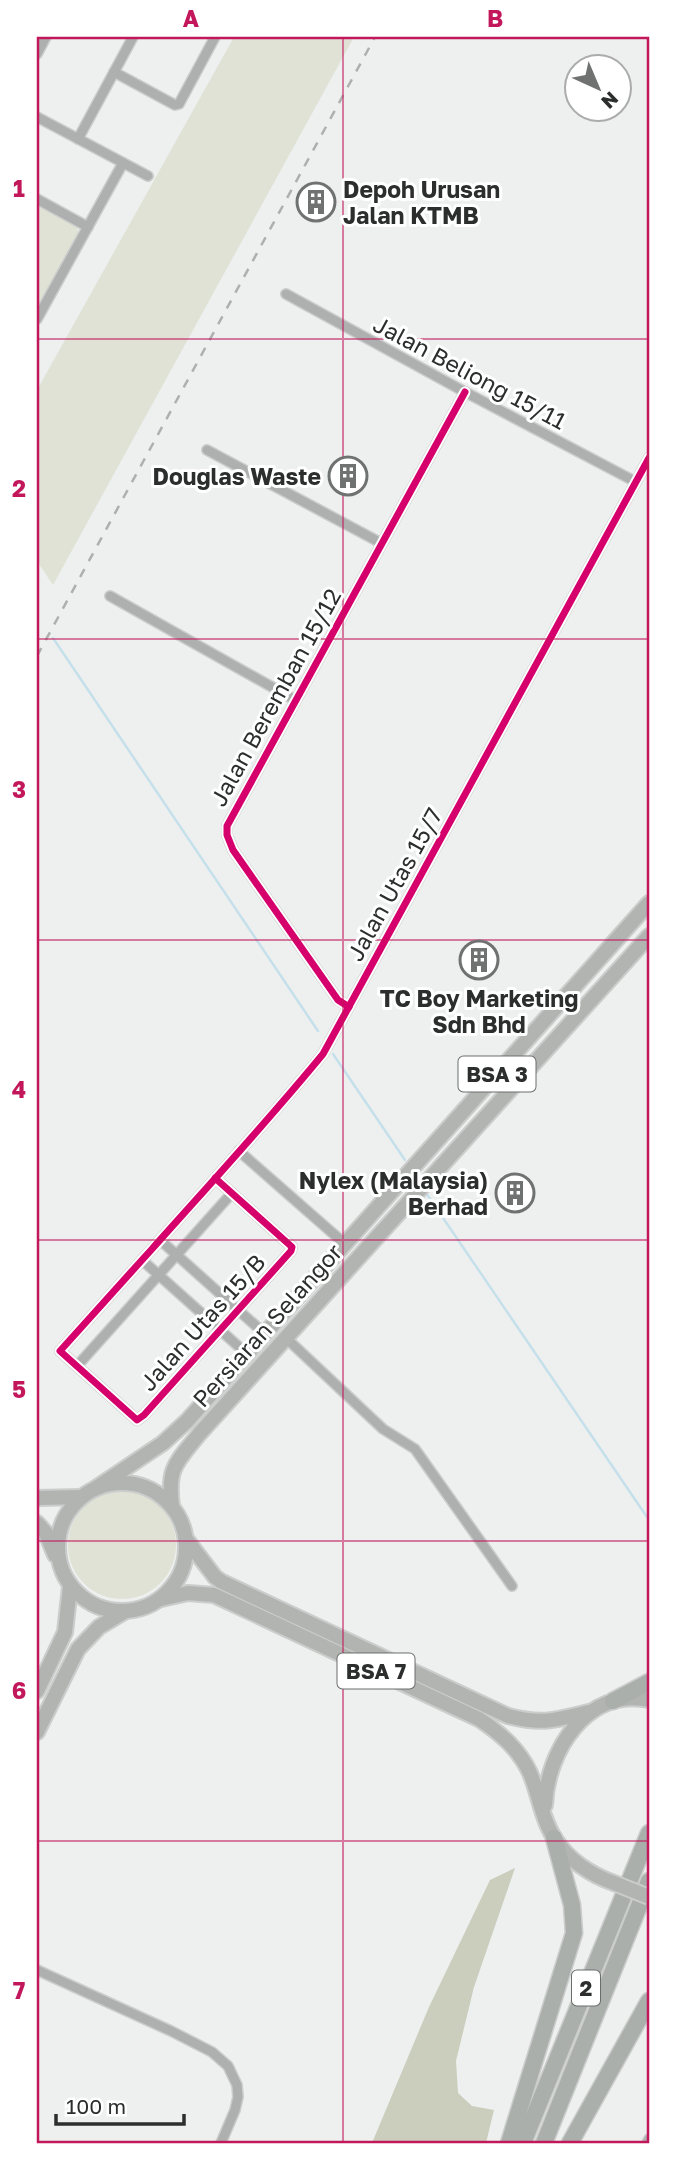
<svg xmlns="http://www.w3.org/2000/svg" width="686" height="2180" font-family="'Golos Text',sans-serif">
<style>
.green{fill:#e0e2d6}
.forest{fill:#cbcebc}
.lines{fill:none;stroke-linecap:round;stroke-linejoin:round}
.stream{stroke:#c6e0eb;stroke-width:2.5}
.street-casing{stroke:#cbcccc;stroke-width:12}
.primary-casing{stroke:#cbcccc;stroke-width:18}
.highway-casing{stroke:#cbcccc;stroke-width:19}
.street{stroke:#adb0ae;stroke-width:9}
.primary{stroke:#b1b4b0;stroke-width:14}
.highway{stroke:#abafab;stroke-width:16}
.rail{stroke:#aeb0af;stroke-width:2.5;stroke-dasharray:9 9;stroke-linecap:butt}
.primary-bridge-casing{stroke:#cbcccc;stroke-width:18;stroke-linecap:butt}
.primary-bridge{stroke:#b1b4b0;stroke-width:14}
.cycleway-casing{stroke:#fff;stroke-width:11}
.cycleway{stroke:#d6006c;stroke-width:7}
.grid{fill:none;stroke:#c2185b;stroke-width:2;stroke-opacity:0.55}
.labels{text-anchor:middle;dominant-baseline:central;stroke-width:6;stroke-linejoin:round;paint-order:stroke}
.shield{fill:#fff;stroke:#6b6d6c;stroke-width:2}
.shield-label{font-size:21px;font-weight:bold;fill:#2c2e2d}
.poi-label{font-size:23px;font-weight:bold;fill:#2c2e2d;stroke:#fff;text-anchor:end}
.street-label{font-size:23px;fill:#2c2e2d;stroke:#fff}
.neatline{fill:none;stroke:#c2185b;stroke-width:2.5}
.grid-label{font-size:23px;text-anchor:middle;font-weight:bold;fill:#c2185b}
</style>
<rect width="100%" height="100%" fill="#edf0ef"/>
<g class="green">
<path d="M234 37H354L53 585 37 561V390Z"/>
<path d="M37 204 76 225 79 233 37 307Z"/>
<circle cx="122" cy="1545" r="54"/>
</g>
<path class="forest" d="M515 1868 474 1987 456 2061 458 2093 472 2106 494 2110 486 2143H372L429 2007 490 1880Z"/>
<g class="lines">
<g class="stream">
<path d="M53 638 318 1031"/>
<path d="M333 1054 405 1160"/>
<path d="M426 1193 647 1517"/>
</g>
<defs>
<g id="street">
<path d="M37 54 46 37"/>
<path d="M114 72 175 105 179 104 215 37"/>
<path d="M37 117 148 176"/>
<path d="M78 139 133 37"/>
<path d="M37 199 88 227"/>
<path d="M286 294 465 392 636 482"/>
<path d="M37 319 123 163"/>
<path d="M207 450 381 543"/>
<path d="M110 596 295 700"/>
<path d="M349 1007 338 1000 233 850 227 835V826L465 392"/>
<path d="M239 1151 345 1244"/>
<path d="M215 1178 292 1247 291 1251 144 1415 137 1420 60 1351 142 1260 152 1249C210 1184 268 1121 323 1054L649 458"/>
<path d="M160 1240 265 1334"/>
<path d="M142 1260 247 1354"/>
<path d="M286 1338 383 1429 415 1449 512 1586"/>
<path d="M77 1366 232 1193"/>
<path d="M37 1970 171 2031 212 2052 228 2066 237 2085 238 2097 235 2110 221 2143"/>
<path d="M647 2143 649 2139"/>
</g>
<g id="primary">
<circle cx="122" cy="1547" r="64"/>
<path d="M96 1488 163 1443 187 1421 649 903"/>
<path d="M37 1498 82 1497"/>
<path d="M172 1507C167 1467 176 1463 200 1433L649 936"/>
<path d="M37 1523 46 1533 55 1555"/>
<path d="M186 1539 215 1577 222 1582 508 1716C543 1725 555 1720 589 1712"/>
<path d="M161 1599 188 1593 214 1595 479 1719C500 1733 519 1749 530 1773 539 1794 542 1820 555 1839 568 1860 591 1875 614 1883"/>
<path d="M37 1691 65 1632 70 1587"/>
<path d="M37 1732 78 1649 99 1627 124 1612"/>
<path d="M545 1805C547 1751 587 1687 649 1700"/>
</g>
<g id="highway">
<path d="M613 1701 649 1682"/>
<path d="M509 2143 574 1933 572 1905 554 1838"/>
<path d="M523 2143 649 1833"/>
<path d="M544 2143 649 1881"/>
<path d="M570 2143 649 2001"/>
</g>
</defs>
<use href="#street" class="street-casing"/>
<use href="#primary" class="primary-casing"/>
<use href="#highway" class="highway-casing"/>
<use href="#street" class="street"/>
<use href="#primary" class="primary"/>
<use href="#highway" class="highway"/>
<path class="rail" d="M37 656 375 37"/>
<defs>
<path id="primary-bridge" d="M614 1883 649 1897"/>
</defs>
<use href="#primary-bridge" class="primary-bridge-casing"/>
<use href="#primary-bridge" class="primary-bridge"/>
<defs>
<g id="cycleway">
<path d="M349 1007 338 1000 233 850 227 835V826L465 392"/>
<path d="M215 1178 292 1247 291 1251 144 1415 137 1420 60 1351 142 1260 152 1249C210 1184 268 1121 323 1054L649 458"/>
</g>
</defs>
<use href="#cycleway" class="cycleway-casing"/>
<use href="#cycleway" class="cycleway"/>
</g>
<path class="grid" d="M343 37V2143M37 339H649M37 639H649M37 940H649M37 1240H649M37 1541H649M37 1841H649"/>
<defs>
<symbol id="building-ring" viewBox="-11 -11 22 22"><circle r="9.5" fill="#fff" stroke="#707271" stroke-width="1.5"/><path d="M-4-6H4V6H1V3H-1V6H-4ZM-2.5-4.3h1.7v1.8h-1.7ZM.8-4.3h1.7v1.8H.8ZM-2.5-1h1.7V.8h-1.7ZM.8-1h1.7V.8H.8Z" fill="#707271"/></symbol>
</defs>
<g fill-rule="evenodd">
<use href="#building-ring" x="294" y="180" width="44" height="44"/>
<use href="#building-ring" x="326" y="454" width="44" height="44"/>
<use href="#building-ring" x="457" y="938" width="44" height="44"/>
<use href="#building-ring" x="493" y="1171" width="44" height="44"/>
</g>
<g class="labels">
<g class="shield">
<rect x="458.5" y="1056.5" width="77" height="35" rx="5"/>
<rect x="337.5" y="1653.5" width="77" height="35" rx="5"/>
<rect x="572" y="1970.5" width="28" height="35" rx="5"/>
</g>
<g class="shield-label">
<text x="497" y="1074">BSA 3</text>
<text x="376" y="1671">BSA 7</text>
<text x="586" y="1988">2</text>
</g>
<g class="poi-label">
<text x="343" y="189" text-anchor="start">Depoh Urusan<tspan x="343" dy="26">Jalan KTMB</tspan></text>
<text x="321" y="476">Douglas Waste</text>
<text x="479" y="998" text-anchor="middle">TC Boy Marketing<tspan x="479" dy="26">Sdn Bhd</tspan></text>
<text x="488" y="1180">Nylex (Malaysia)<tspan x="488" dy="26">Berhad</tspan></text>
</g>
<g class="street-label">
<text transform="translate(470 372) rotate(28)">Jalan Beliong 15/11</text>
<text transform="translate(275 697) rotate(-61)">Jalan Beremban 15/12</text>
<text transform="translate(394 884) rotate(-61)">Jalan Utas 15/7</text>
<text transform="translate(202 1322) rotate(-48)">Jalan Utas 15/B</text>
<text transform="translate(267 1325) rotate(-48)">Persiaran Selangor</text>
</g>
</g>
<rect width="686" height="2180" fill="none" stroke="#ffffff" stroke-width="77"/>
<g transform="translate(598 88) rotate(136)"><circle r="33" fill="#ffffff" stroke="#ababab" stroke-width="2"/>
<path d="M0-5L12 26L0 18L-12 26Z" fill="#707271"/>
<text y="-10" font-size="19" font-weight="bold" text-anchor="middle" fill="#2c2e2d">N</text>
</g>
<path d="M56 2114v10h128v-10" fill="none" stroke="#2c2e2d" stroke-width="3.5"/>
<text x="66" y="2114" font-size="21" fill="#2c2e2d" stroke="#ffffff" stroke-width="5" paint-order="stroke">100 m</text>
<rect x="38" y="38" width="610" height="2104" class="neatline"/>
<g class="grid-label">
<text x="191" y="27">A</text>
<text x="495" y="27">B</text>
<text x="19" y="197">1</text>
<text x="19" y="497">2</text>
<text x="19" y="798">3</text>
<text x="19" y="1098">4</text>
<text x="19" y="1398">5</text>
<text x="19" y="1699">6</text>
<text x="19" y="1999">7</text>
</g>
</svg>
